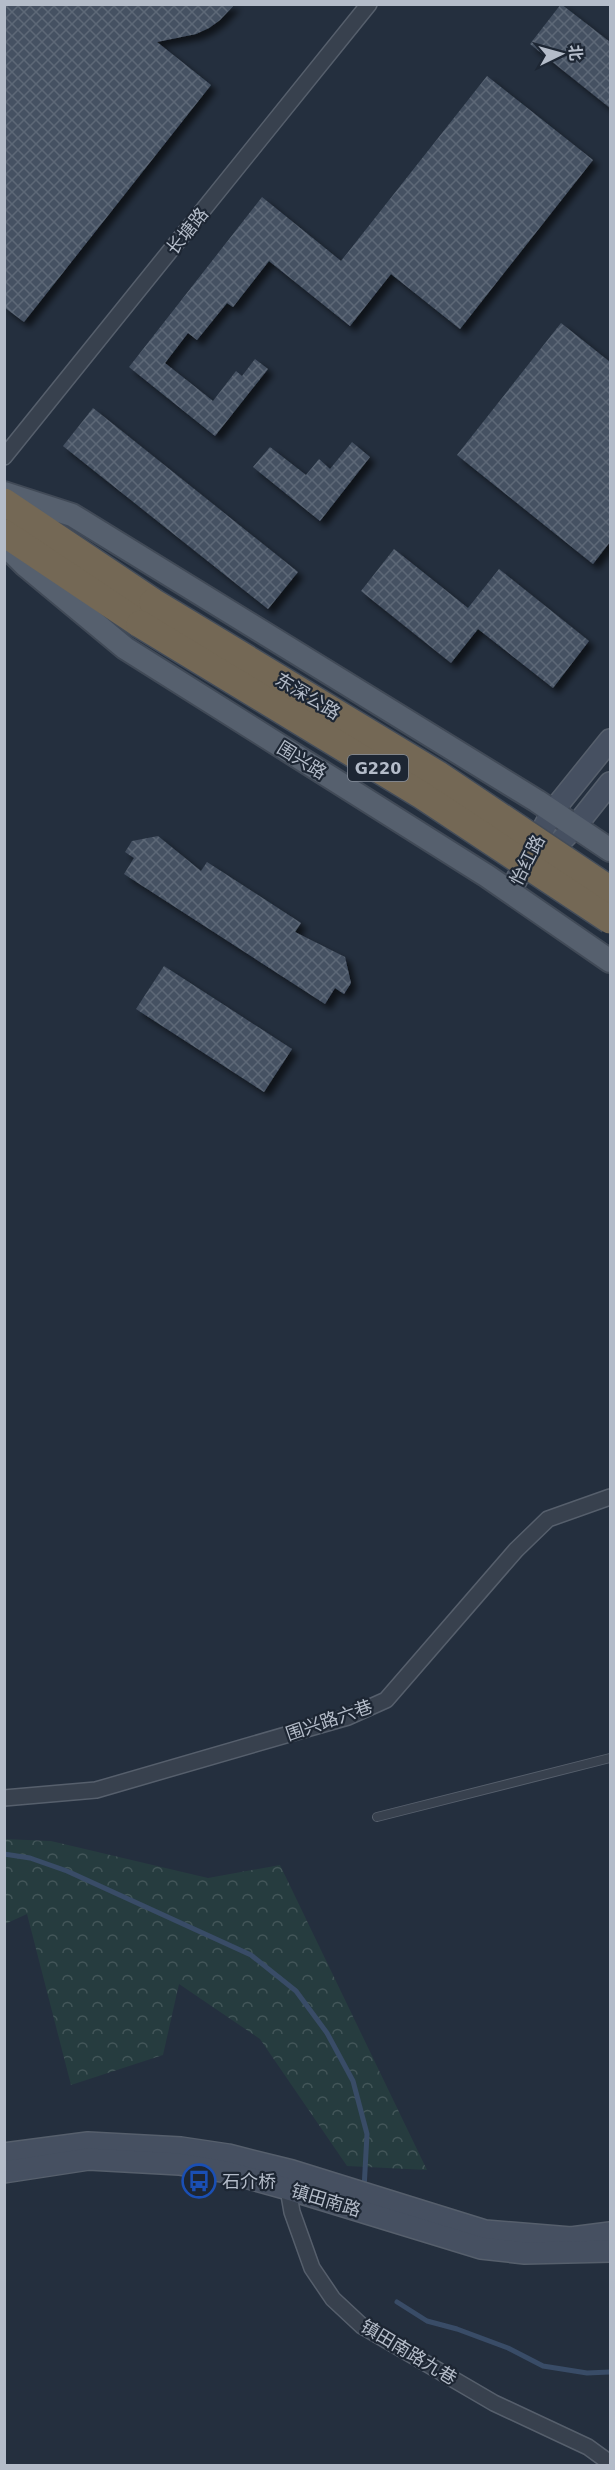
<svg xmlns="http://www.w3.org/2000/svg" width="615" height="2470" font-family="'DejaVu Sans','Noto Sans SC',sans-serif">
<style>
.forest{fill:url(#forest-crowns)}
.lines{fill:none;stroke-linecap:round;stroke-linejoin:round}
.stream{stroke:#394c67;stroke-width:5}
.building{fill:url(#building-cross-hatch);filter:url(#shadow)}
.lane-casing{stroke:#565f6c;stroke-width:10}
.street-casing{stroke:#565f6c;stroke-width:18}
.secondary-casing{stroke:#565f6c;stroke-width:24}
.primary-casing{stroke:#414a57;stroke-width:26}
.highway-casing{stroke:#434c59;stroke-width:30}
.lane{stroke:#38414e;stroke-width:8}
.street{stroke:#38414e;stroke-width:15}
.secondary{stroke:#465061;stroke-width:21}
.primary{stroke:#56606e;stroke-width:22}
.highway{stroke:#746855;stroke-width:27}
.highway-bridge-casing{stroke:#434c59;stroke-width:30;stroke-linecap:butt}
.highway-bridge{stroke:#746855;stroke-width:27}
.labels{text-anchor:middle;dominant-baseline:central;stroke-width:4.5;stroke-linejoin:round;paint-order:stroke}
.shield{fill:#1d2633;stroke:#878f9c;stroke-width:1.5}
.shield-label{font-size:16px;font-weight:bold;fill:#b4bcc9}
.street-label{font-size:18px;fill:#b4bcc9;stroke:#1d2633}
.poi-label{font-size:18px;fill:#b4bcc9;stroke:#1d2633;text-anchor:start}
</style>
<defs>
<pattern id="forest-crowns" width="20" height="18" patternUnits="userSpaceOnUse" patternTransform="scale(1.5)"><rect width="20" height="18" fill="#263c3f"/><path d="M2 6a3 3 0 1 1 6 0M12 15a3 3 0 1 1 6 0" fill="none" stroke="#435659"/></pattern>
<pattern id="building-cross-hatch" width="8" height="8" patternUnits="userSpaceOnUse" patternTransform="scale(1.5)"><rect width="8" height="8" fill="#455162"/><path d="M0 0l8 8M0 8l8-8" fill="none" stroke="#5d6877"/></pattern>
<filter id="shadow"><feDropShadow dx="5.5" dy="5.5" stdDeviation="3" flood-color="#0009"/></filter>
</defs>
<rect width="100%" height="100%" fill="#242f3e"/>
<path class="forest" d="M4 1839 51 1841 208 1878 280 1865 427 2170 347 2166 260 2039 179 1984 163 2055 71 2085 27 1914 5 1924Z"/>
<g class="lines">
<g class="stream">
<path d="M4 1854 30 1858 67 1871 251 1955 296 1991 327 2033 353 2081 367 2134 364 2189"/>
<path d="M397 2302 427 2321 457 2329 508 2348 543 2366 587 2373 610 2372"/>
</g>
</g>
<g class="building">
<path d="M4 4H235L220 20 209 28 196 34 157 42 211 85 24 322 4 307Z"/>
<path d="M561 4 610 42V108L530 44Z"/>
<path d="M487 76 593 160 460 329 391 274 350 326 269 261 233 307 227 303 197 340 188 333 165 363 213 401 236 371 242 376 255 359 268 369 215 436 129 367 262 197 341 261Z"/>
<path d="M561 323 610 362V542L593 564 457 455Z"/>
<path d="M93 408 298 572 268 609 63 446Z"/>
<path d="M352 442 370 457 320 521 253 467 270 447 306 475 319 459 330 469Z"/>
<path d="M394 549 468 608 499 569 589 641 553 688 478 629 451 663 361 591Z"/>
<path d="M158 836 201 871 207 862 301 923 295 932 345 957 351 983 344 994 335 988 325 1004 124 874 134 858 125 852 132 841Z"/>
<path d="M164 966 292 1049 264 1092 136 1009Z"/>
</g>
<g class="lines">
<defs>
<path id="lane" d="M377 1817 610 1758"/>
<g id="street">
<path d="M4 457 369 4"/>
<path d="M4 1798 96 1790 348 1717 386 1700 516 1550 548 1519 610 1497"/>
<path d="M290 2180 288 2189 292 2212 312 2268 333 2299 362 2326 494 2403 588 2447 610 2463"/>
</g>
<g id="secondary">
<path d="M542 860 575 827 610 783"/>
<path d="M510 892 552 812 610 740"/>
<path d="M4 2154 88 2143 181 2148 228 2155 292 2171 485 2231 571 2238 610 2233"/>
<path d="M4 2172 89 2159 179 2164 227 2172 288 2189 481 2248 525 2253 610 2251"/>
</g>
<g id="primary">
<path d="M4 493 72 515 537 801 610 850"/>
<path d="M4 544 25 565 125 648 487 876 610 961"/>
</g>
<g id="highway">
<path d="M4 502 153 602"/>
<path d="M4 533 140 624"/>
</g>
</defs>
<use href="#lane" class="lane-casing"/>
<use href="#street" class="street-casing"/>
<use href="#secondary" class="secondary-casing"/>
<use href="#primary" class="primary-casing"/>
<use href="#highway" class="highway-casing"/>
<use href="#lane" class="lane"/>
<use href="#street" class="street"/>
<use href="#secondary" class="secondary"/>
<use href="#primary" class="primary"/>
<use href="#highway" class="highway"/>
<defs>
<g id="highway-bridge">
<path d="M153 602 437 774 610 890"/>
<path d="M140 624 423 796 610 920"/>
</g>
</defs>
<use href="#highway-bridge" class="highway-bridge-casing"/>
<use href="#highway-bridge" class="highway-bridge"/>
</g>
<defs>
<symbol id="bus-ring" viewBox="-11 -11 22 22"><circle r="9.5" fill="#1d2633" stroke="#1a4fb4" stroke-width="1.5"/><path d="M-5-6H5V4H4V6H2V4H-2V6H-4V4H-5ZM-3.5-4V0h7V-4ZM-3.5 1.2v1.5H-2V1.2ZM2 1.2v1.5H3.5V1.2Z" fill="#1a4fb4"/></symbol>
</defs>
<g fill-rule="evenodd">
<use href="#bus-ring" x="180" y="2162" width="38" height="38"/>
</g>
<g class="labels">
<rect class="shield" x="348" y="755" width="60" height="26" rx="4.5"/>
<g class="shield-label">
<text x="378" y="768">G220</text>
</g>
<g class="street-label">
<text transform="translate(187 231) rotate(-51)">长塘路</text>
<text transform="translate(308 696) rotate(31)">东深公路</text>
<text transform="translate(302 760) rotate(32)">围兴路</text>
<text transform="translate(527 860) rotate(-63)">怡红路</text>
<text transform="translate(329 1720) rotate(-19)">围兴路六巷</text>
<text transform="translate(326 2200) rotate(17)">镇田南路</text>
<text transform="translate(409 2352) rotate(31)">镇田南路九巷</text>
</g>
<g class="poi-label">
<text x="222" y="2181">石介桥</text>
</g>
</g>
<rect width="615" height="2470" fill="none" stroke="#b4bcc9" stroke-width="12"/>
<g transform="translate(561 54) rotate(85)" stroke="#1d2633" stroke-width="4.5" paint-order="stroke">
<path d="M0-4.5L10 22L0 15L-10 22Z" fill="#b4bcc9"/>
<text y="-9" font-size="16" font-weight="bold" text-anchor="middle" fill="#b4bcc9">北</text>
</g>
</svg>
